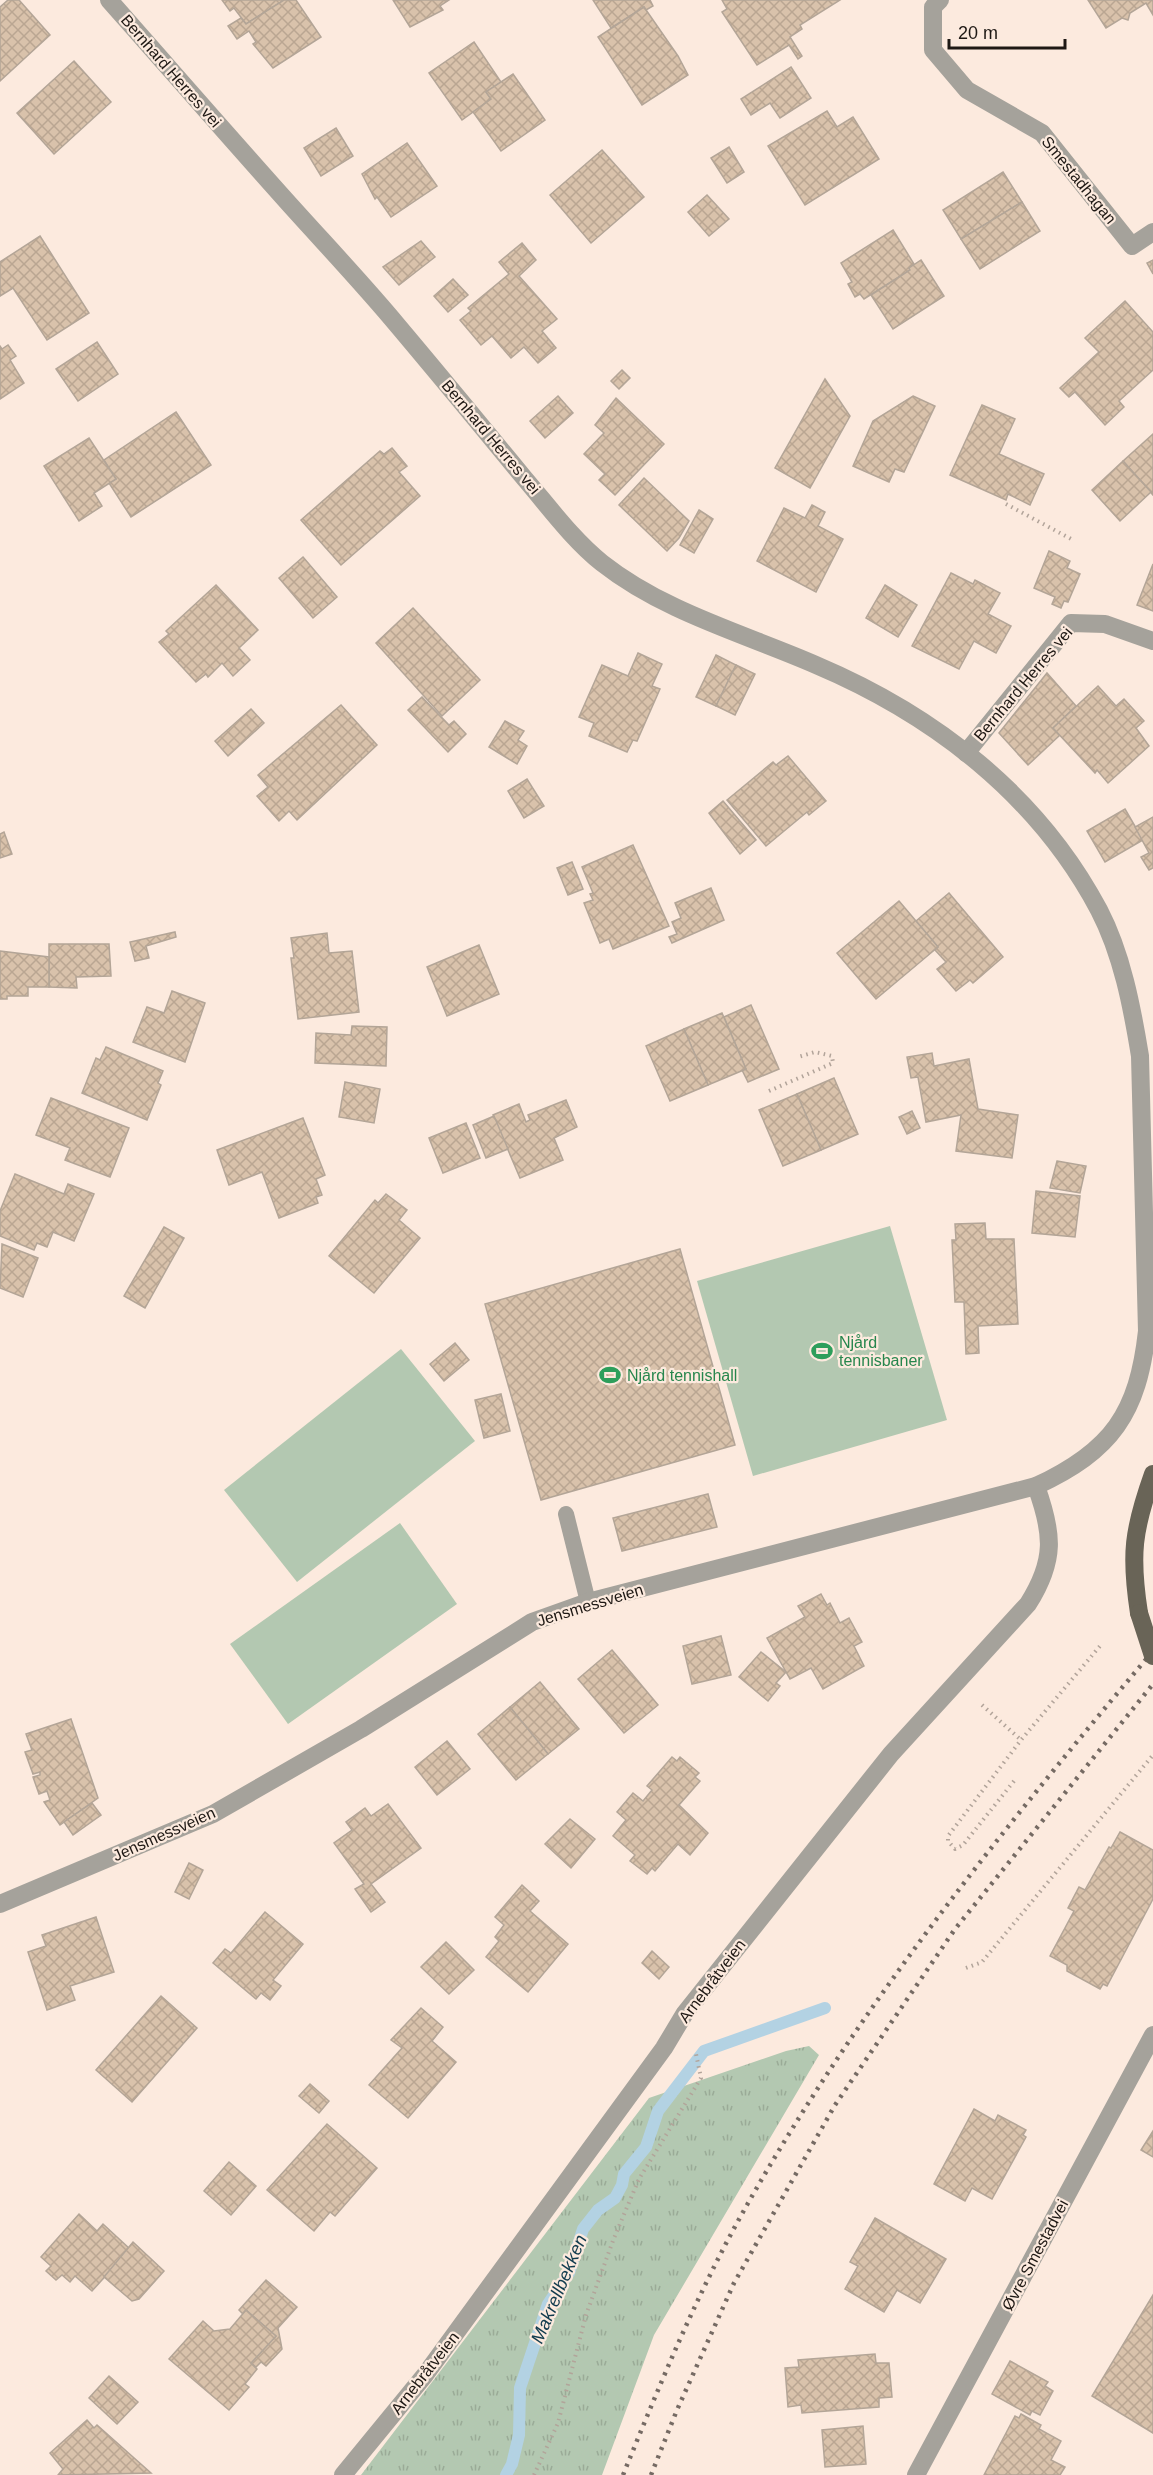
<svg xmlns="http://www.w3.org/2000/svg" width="1153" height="2475" font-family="Arial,sans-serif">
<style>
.grass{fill:url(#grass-tufts)}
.pitch{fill:#b3c8b1}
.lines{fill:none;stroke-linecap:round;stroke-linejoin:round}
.stream{stroke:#b3d2e3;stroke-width:12}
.building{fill:url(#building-cross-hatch);stroke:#b3a597;stroke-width:1.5}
.path{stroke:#b2a49a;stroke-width:4;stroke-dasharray:1.5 4.5;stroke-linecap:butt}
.lane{stroke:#a5a29b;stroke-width:16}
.street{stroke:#a5a29b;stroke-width:18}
.primary{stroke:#696457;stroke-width:18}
.rail{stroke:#756a63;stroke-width:4.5;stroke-dasharray:3 6;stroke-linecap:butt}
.primary-bridge{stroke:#696457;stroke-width:18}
.labels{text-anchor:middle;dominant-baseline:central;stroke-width:4.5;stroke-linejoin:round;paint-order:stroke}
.street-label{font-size:16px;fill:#1e1814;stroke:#fceade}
.leisure-label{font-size:16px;fill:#27864d;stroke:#fceade;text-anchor:start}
.water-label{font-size:18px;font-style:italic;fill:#113b4e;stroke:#fceade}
</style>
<defs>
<pattern id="grass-tufts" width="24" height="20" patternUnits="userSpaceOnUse" patternTransform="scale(1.5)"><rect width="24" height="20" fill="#b3c8b1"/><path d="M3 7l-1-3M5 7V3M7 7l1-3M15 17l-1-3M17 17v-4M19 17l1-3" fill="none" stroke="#9aab97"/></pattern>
<pattern id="building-cross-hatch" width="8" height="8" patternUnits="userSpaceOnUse" patternTransform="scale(1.5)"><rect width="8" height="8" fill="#d9c2ab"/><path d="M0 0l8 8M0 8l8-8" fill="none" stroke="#baa692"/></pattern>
</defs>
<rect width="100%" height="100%" fill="#fceade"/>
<path class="grass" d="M809 2046 819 2055 654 2335 602 2475H361L649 2098 786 2051Z"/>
<g class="pitch">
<path d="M890 1226 947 1420 753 1476 697 1281Z"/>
<path d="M401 1349 475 1441 297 1582 224 1490Z"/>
<path d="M400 1523 457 1604 288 1724 230 1644Z"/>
</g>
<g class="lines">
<path class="stream" d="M506 2475 512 2464 519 2435 520 2388 548 2304 569 2273 583 2229 598 2210 615 2198 622 2185 624 2174 646 2147 658 2111 704 2051 825 2008"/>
</g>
<g class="building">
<path d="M8 0H19L50 35 0 81V7Z"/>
<path d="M222 0H284L246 24 234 8 230 11Z"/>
<path d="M284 0H296L321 37 273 68 253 44 256 42 249 31 237 39 228 26 241 18 246 24Z"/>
<path d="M393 0H449L440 6 443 10 410 27Z"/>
<path d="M593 0H650L653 6 646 10 644 7 611 28Z"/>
<path d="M722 0H840L800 25 802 29 790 37 802 56 798 59 789 45 757 65 722 12 727 9Z"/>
<path d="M1088 0H1153V15L1146 3 1130 13 1128 20 1122 18 1106 28Z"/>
<path d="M644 7 678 56 688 75 642 105 598 37Z"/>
<path d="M474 42 501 82 486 92 491 99 462 120 429 73Z"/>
<path d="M74 61 111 102 54 154 17 113Z"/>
<path d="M791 67 811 98 780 118 770 103 751 115 741 99Z"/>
<path d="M513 74 545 120 501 151 473 112 491 99 486 92Z"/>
<path d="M827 111 837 127 853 117 879 159 805 205 768 146Z"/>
<path d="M336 128 353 156 321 176 304 148Z"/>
<path d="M407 143 437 186 391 217 377 197 375 199 362 174Z"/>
<path d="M729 147 744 172 727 183 711 158Z"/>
<path d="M602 150 644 197 591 243 550 195Z"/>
<path d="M1003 172 1022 202 961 239 943 210Z"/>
<path d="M707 195 729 219 709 236 688 212Z"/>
<path d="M1022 202 1040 231 980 269 961 239Z"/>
<path d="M893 230 914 264 909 268 910 270 864 299 860 294 855 297 848 284 852 282 841 263Z"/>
<path d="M40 236 89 313 47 340 13 288 0 296V262Z"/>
<path d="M421 241 435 257 399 285 383 267Z"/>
<path d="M522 243 536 260 519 276 557 319 542 331 556 348 538 363 524 347 511 358 492 336 481 345 460 320 471 311 468 308 509 274 499 262Z"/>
<path d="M921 260 944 296 893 329 871 295 910 270 909 268Z"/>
<path d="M1153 260V274L1147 263Z"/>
<path d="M453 279 468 295 448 312 434 296Z"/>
<path d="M1125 301 1153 332V370L1119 401 1124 407 1105 425 1075 392 1069 397 1060 388 1099 352 1085 338Z"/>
<path d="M97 342 118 374 78 401 56 369Z"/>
<path d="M8 345 16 356 10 360 24 383 0 399V346L2 349Z"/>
<path d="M622 370 630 378 619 389 611 381Z"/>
<path d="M825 379 850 416 810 488 775 468Z"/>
<path d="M558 396 573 413 545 438 530 421Z"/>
<path d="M913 396 935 406 904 472 895 469 889 482 853 466 873 421Z"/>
<path d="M616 398 664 444 615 495 599 480 605 474 584 454 604 433 595 425Z"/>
<path d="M982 405 1015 419 999 454 1044 474 1030 505 1008 494 1006 500 950 475Z"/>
<path d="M176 412 211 465 131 517 109 483 116 479 104 460Z"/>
<path d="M1153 434V495L1123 461Z"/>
<path d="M89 438 116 479 94 493 102 506 79 521 44 466Z"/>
<path d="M392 448 407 466 399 472 420 496 341 565 301 520 380 451 384 454Z"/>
<path d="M1123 461 1151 492 1120 521 1092 490Z"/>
<path d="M644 478 689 521 679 538 667 551 619 505Z"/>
<path d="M812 505 825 512 818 526 843 539 816 592 757 561 784 508 805 518Z"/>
<path d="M699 510 713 519 694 553 680 545Z"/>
<path d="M1049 551 1070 561 1067 568 1080 574 1068 602 1064 601 1061 608 1052 604 1055 597 1034 588Z"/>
<path d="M303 557 337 597 313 618 279 578Z"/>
<path d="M1153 564V611L1137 605Z"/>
<path d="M951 573 973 584 975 580 1000 593 988 614 1011 626 996 653 974 641 959 669 912 646Z"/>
<path d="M216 585 258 630 239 648 250 660 233 676 222 663 208 677 206 674 196 682 159 642 169 634 166 631Z"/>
<path d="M885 585 917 605 898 637 866 618Z"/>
<path d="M413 608 480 680 442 716 376 643Z"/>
<path d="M638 653 662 664 652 686 660 689 637 741 633 740 627 752 589 736 594 723 579 717 602 665 628 676Z"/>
<path d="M716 655 736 665 716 706 696 697Z"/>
<path d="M736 665 755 674 735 715 716 706Z"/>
<path d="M1047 673 1076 706 1053 728 1060 735 1028 765 999 733Z"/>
<path d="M1098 686 1116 706 1124 699 1144 721 1136 728 1149 746 1108 783 1097 770 1095 773 1053 728Z"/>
<path d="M422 697 449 725 454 721 466 734 448 752 408 710Z"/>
<path d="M341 705 377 745 297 820 289 811 279 821 257 796 268 787 258 775Z"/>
<path d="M251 709 264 723 228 756 215 741Z"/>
<path d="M505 721 524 731 518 740 527 746 517 764 489 747Z"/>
<path d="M788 756 826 801 809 815 807 812 766 846 727 800 773 762 776 765Z"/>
<path d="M527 779 544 806 524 818 508 791Z"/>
<path d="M723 801 756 840 740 854 709 813Z"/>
<path d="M1125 809 1143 840 1105 862 1087 831Z"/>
<path d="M1153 817V868L1149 870 1141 857 1149 853 1135 827Z"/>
<path d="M4 832 12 854 0 858V834Z"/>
<path d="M633 845 669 926 613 949 609 939 600 943 584 903 593 900 590 894 593 893 582 867Z"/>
<path d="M572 862 583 889 568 895 557 868Z"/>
<path d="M711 888 724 920 672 943 669 937 677 934 672 922 681 918 675 903Z"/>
<path d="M949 893 1003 957 973 983 970 980 956 991 937 969 946 962 935 950 938 947 916 921Z"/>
<path d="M899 901 938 947 876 999 837 953Z"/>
<path d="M175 932 176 937 146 946 149 958 135 961 130 942Z"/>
<path d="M327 933 329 953 352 951 359 1012 298 1019 291 958H294L291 938Z"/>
<path d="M49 944H109L111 976 76 977 77 988 49 987Z"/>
<path d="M479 945 499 994 447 1016 427 967Z"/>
<path d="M0 951 49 957V987H28V996H7V999H0Z"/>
<path d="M172 991 205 1003 185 1062 133 1042 147 1007 164 1013Z"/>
<path d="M751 1005 779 1069 748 1082 742 1070 746 1069 724 1017Z"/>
<path d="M722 1013 746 1069 708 1085 684 1029Z"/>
<path d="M352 1026 387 1027 386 1066 315 1063 316 1033 351 1035Z"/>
<path d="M684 1029 708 1085 670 1101 646 1046Z"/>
<path d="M106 1047 163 1071 158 1083 161 1085 147 1120 82 1093 96 1058 100 1060Z"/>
<path d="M932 1053 934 1066 969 1059 978 1109 1018 1115 1012 1158 956 1151 961 1115 926 1122 918 1077 911 1078 907 1057Z"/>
<path d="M834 1078 858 1134 821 1150 797 1094Z"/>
<path d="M345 1082 380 1089 374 1123 339 1117Z"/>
<path d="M797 1094 821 1150 783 1166 759 1110Z"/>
<path d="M51 1098 129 1128 110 1177 65 1160 70 1148 36 1135Z"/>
<path d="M566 1100 577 1127 554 1138 563 1160 520 1178 493 1115 519 1104 526 1122 530 1120 528 1115Z"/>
<path d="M912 1111 920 1128 907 1134 899 1117Z"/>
<path d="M494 1116 508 1149 486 1158 473 1125Z"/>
<path d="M303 1118 325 1175 316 1179 322 1195 316 1197 318 1203 279 1218 262 1172 229 1185 217 1150Z"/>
<path d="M466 1123 480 1158 443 1173 429 1138Z"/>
<path d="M1057 1161 1086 1166 1080 1193 1050 1188Z"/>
<path d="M15 1174 64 1194 68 1184 94 1194 74 1241 53 1232 47 1247 37 1243 34 1250 0 1236V1211Z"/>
<path d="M1036 1191 1080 1196 1075 1237 1032 1233Z"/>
<path d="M386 1194 407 1210 399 1220 420 1238 374 1293 329 1256 375 1200 378 1203Z"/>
<path d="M985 1223 986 1239H1014L1018 1324 978 1326 979 1353 966 1354 964 1302H955L952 1240H956L955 1224Z"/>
<path d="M164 1227 184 1238 145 1308 124 1296Z"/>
<path d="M2 1244 38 1258 23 1297 0 1288Z"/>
<path d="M680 1249 735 1445 541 1500 485 1304Z"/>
<path d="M455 1343 469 1360 444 1381 430 1364Z"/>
<path d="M501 1394 510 1431 484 1438 475 1400Z"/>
<path d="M708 1494 717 1527 622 1551 613 1518Z"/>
<path d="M821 1594 827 1605 830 1603 840 1623 849 1618 862 1642 854 1646 864 1666 823 1689 811 1668 790 1679 767 1638 805 1617 798 1606Z"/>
<path d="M721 1636 731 1675 692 1684 683 1646Z"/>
<path d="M612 1650 658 1705 624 1733 578 1679Z"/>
<path d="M761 1652 786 1672 776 1683 780 1686 768 1701 739 1677Z"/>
<path d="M540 1682 579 1729 548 1754 510 1707Z"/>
<path d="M510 1707 548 1754 516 1780 478 1734Z"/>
<path d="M71 1719 98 1798 60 1825 44 1802 50 1800 47 1791 39 1794 33 1777 40 1775V1772L33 1774 25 1752 32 1750 26 1734Z"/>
<path d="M447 1741 470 1769 437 1795 415 1767Z"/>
<path d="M672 1757 677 1761 680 1757 699 1773 695 1777 700 1781 679 1805 708 1833 690 1855 678 1844 655 1871 652 1868 647 1874 630 1861 635 1855 613 1836 626 1820 617 1812 633 1793 643 1801 652 1790 647 1786Z"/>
<path d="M92 1803 101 1815 73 1835 64 1822Z"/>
<path d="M388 1804 421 1848 371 1884 385 1902 371 1912 355 1889 364 1884 334 1843 352 1830 346 1822 365 1808 371 1816Z"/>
<path d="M570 1819 595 1839 571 1868 545 1844Z"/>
<path d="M1120 1832 1153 1850V1899L1107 1986 1103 1984 1100 1989 1067 1971V1965L1050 1956 1074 1911 1068 1908 1079 1887 1085 1890 1109 1847 1111 1848Z"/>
<path d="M189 1863 203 1870 189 1899 175 1892Z"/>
<path d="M522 1885 539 1901 530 1911 568 1944 528 1992 486 1957 499 1941 495 1937 504 1925 495 1917Z"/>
<path d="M265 1912 303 1944 273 1980 281 1986 270 2000 261 1993 256 1999 213 1963 225 1949 231 1953Z"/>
<path d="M96 1917 114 1972 70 1986 75 2000 47 2010 28 1952 46 1946 42 1935Z"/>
<path d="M446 1942 474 1970 449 1994 421 1967Z"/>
<path d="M652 1951 669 1967 659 1979 642 1963Z"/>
<path d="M161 1996 197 2028 132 2102 96 2070Z"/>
<path d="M421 2008 443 2027 432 2041 456 2062 408 2118 369 2085 402 2048 391 2040Z"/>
<path d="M310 2084 329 2101 319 2113 299 2096Z"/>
<path d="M974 2109 995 2121 998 2115 1026 2130 1023 2135 1026 2137 992 2199 972 2188 965 2201 934 2184Z"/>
<path d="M327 2124 377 2168 335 2216 330 2212 314 2231 267 2190Z"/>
<path d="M1153 2131V2157L1141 2150Z"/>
<path d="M229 2162 256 2186 231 2215 204 2191Z"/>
<path d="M79 2214 97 2231 103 2224 130 2249 92 2291 75 2276 70 2282 62 2275 56 2280 46 2271 51 2266 41 2257Z"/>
<path d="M875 2218 946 2259 920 2303 897 2290 884 2312 845 2289 858 2266 850 2262Z"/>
<path d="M133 2242 164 2271 139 2299 132 2301 104 2277Z"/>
<path d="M266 2280 297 2307 278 2328 282 2349 266 2366 261 2362 256 2367 251 2363 276 2336 246 2310 243 2314 239 2310Z"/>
<path d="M1153 2295V2433L1092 2396Z"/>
<path d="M246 2310 276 2336 251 2363 257 2369 245 2384 249 2387 229 2410 169 2359 203 2321 214 2331 230 2329Z"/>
<path d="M875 2354 876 2363H889L892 2397 879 2398V2407L802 2413 801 2405 788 2407 785 2368 799 2367 798 2360Z"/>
<path d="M1010 2361 1048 2382 1045 2386 1053 2391 1040 2415 1032 2411 1030 2415 992 2394Z"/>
<path d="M109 2376 138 2402 117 2424 89 2398Z"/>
<path d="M1021 2414 1041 2425 1039 2429 1061 2441 1051 2460 1065 2467 1060 2475H984L1015 2416 1019 2418Z"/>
<path d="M87 2420 94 2428 97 2425 151 2473 58 2475 63 2469 50 2453Z"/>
<path d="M863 2426 866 2464 825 2467 822 2430Z"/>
</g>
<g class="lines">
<g class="path">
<path d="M1006 504 1073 540"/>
<path d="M769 1091 833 1063 832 1056 815 1052 798 1057"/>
<path d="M982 1705 1021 1740"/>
<path d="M1014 1781 963 1845 955 1849 948 1841V1836L1021 1740 1100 1646"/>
<path d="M966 1968 982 1962 1153 1755"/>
<path d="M534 2475 558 2423 586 2315 614 2238 639 2179 701 2078 696 2054"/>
</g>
<path class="lane" d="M566 1514 588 1602"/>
<g class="street">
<path d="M940 0 933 7V50L967 90 1042 133 1132 246 1153 232"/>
<path d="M966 753 1071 623 1105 624 1153 641"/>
<path d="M0 1904 213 1814 361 1729 532 1622 588 1602 1036 1486C1112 1451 1138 1413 1147 1331L1140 1056C1132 1007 1122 954 1099 910 1038 795 934 715 816 665 745 634 664 612 602 563 573 540 549 507 525 479 483 428 441 377 398 326 364 285 327 246 291 206 230 138 170 69 109 0"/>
<path d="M343 2475 425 2375 664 2048 685 2013 891 1754 1028 1604C1056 1560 1053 1533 1036 1486"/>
<path d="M916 2475 1153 2035"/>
</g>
<path class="primary" d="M1139 1613C1130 1555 1133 1530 1153 1474"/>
<g class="rail">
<path d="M623 2475C660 2384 698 2291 747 2205 860 2005 1005 1826 1153 1651"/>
<path d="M651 2475 677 2410 734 2283 835 2105 955 1929 1153 1684"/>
</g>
<path class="primary-bridge" d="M1139 1613 1153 1656"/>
</g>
<defs>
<symbol id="stadium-bare" viewBox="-9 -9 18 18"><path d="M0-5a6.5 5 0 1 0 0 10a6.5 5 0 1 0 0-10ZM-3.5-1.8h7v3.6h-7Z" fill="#2e9e5b" stroke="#fceade" stroke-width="2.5" paint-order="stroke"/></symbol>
</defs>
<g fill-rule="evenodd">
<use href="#stadium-bare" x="807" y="1336" width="30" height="30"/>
<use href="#stadium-bare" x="595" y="1360" width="30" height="30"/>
</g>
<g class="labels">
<g class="street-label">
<text transform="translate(171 71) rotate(49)">Bernhard Herres vei</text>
<text transform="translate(1079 180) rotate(51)">Smestadhagan</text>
<text transform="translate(491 437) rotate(50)">Bernhard Herres vei</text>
<text transform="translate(1023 684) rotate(-50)">Bernhard Herres vei</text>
<text transform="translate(590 1605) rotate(-17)">Jensmessveien</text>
<text transform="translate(164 1834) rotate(-24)">Jensmessveien</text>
<text transform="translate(712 1981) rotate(-53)">Arnebråtveien</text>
<text transform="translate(1035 2255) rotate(-62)">Øvre Smestadvei</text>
<text transform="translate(425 2373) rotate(-52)">Arnebråtveien</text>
</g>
<g class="leisure-label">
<text x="839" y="1342">Njård<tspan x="839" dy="18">tennisbaner</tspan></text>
<text x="627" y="1375">Njård tennishall</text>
</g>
<g class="water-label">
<text transform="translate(559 2289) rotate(-67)">Makrellbekken</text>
</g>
</g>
<path d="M949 39v9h116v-9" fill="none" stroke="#1e1814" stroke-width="3"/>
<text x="958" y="39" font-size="18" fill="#1e1814" stroke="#fceade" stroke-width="4.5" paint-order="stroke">20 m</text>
</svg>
